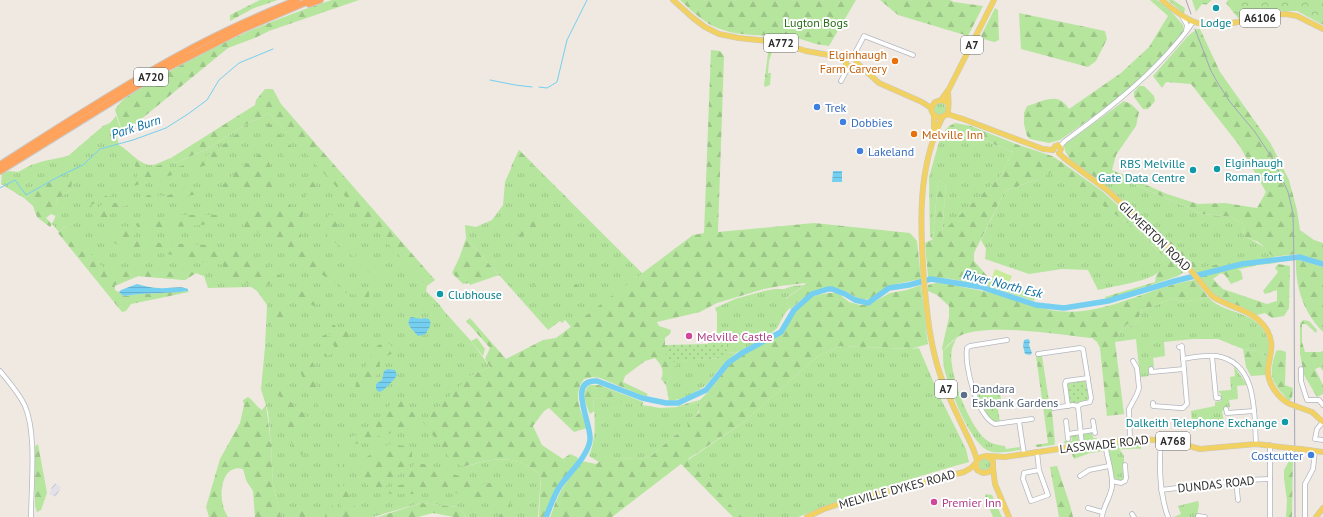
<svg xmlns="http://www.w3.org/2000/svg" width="1323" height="517" font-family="'PT Sans',sans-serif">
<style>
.industrial{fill:url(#industrial-furrows)}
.grass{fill:url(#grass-tufts)}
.forest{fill:url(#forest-firs)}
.park{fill:url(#park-crowns)}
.garden{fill:url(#garden-dots)}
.pitch{fill:#c9ec9a}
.water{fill:url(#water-rules)}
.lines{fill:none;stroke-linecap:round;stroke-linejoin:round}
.stream{stroke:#75cff0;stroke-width:1}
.river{stroke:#75cff0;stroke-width:5.5}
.minor-casing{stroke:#b4b7c1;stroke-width:5.5}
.major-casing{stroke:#c9c9c9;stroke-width:6}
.highway-casing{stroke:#c9c9c9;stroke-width:8}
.minor{stroke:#fff;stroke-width:4}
.major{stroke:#f2d163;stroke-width:5}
.highway{stroke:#ffa35c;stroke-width:6}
.rail{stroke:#a3a6b8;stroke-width:1}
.major-bridge-casing{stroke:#c9c9c9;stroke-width:6;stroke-linecap:butt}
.major-bridge{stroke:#f2d163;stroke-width:5}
.culture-dot{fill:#0f9aa8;stroke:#fff;stroke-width:1.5}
.food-dot{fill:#e8710a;stroke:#fff;stroke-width:1.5}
.shop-dot{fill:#3f7fe0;stroke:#fff;stroke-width:1.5}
.hotel-dot{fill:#d1479c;stroke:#fff;stroke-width:1.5}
.service-dot{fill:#5c6f8a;stroke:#fff;stroke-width:1.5}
.labels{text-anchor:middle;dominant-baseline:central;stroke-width:4;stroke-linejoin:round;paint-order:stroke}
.shield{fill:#fff;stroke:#6d6d6d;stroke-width:1}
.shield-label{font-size:11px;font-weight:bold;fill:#2e2e2e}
.park-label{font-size:12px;fill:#2c6e1b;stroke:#fff}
.culture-label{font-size:12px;fill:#0d838f;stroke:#fff;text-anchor:start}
.food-label{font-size:12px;fill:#c56008;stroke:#fff;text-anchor:end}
.shop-label{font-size:12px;fill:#366cbe;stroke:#fff;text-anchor:start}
.street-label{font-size:12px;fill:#2e2e2e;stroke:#fff}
.hotel-label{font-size:12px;fill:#b23c85;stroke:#fff;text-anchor:start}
.service-label{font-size:12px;fill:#4e5e75;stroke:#fff;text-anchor:start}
.water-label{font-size:13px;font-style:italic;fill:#0d6fa3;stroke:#fff}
</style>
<defs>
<pattern id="industrial-furrows" width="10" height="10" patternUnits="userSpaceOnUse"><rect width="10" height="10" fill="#e3e1e8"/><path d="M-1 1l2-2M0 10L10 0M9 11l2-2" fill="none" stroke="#c3c1c7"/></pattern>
<pattern id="grass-tufts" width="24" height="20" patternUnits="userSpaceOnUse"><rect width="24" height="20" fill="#b6e59e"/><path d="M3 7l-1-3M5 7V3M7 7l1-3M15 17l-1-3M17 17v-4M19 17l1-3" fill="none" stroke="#9dc588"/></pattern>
<pattern id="forest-firs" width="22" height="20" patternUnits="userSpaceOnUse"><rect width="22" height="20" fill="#b6e59e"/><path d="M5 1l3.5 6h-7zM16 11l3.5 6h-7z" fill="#9dc588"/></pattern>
<pattern id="park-crowns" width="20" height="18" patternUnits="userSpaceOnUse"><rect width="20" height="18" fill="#b6e59e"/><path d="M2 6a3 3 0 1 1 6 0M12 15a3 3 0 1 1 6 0" fill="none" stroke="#9dc588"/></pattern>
<pattern id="garden-dots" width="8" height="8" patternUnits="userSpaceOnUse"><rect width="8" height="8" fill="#b6e59e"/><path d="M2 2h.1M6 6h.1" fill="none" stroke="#9dc588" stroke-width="1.8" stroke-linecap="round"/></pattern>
<pattern id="water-rules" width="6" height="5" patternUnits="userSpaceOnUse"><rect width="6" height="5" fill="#75cff0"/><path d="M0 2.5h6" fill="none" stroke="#66b2ce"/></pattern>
</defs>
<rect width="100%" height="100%" fill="#efe9e1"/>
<path class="industrial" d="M54 483 61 487 56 497 49 494Z"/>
<g class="grass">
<circle cx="940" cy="109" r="6"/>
<path d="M269 113 411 266 427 286 426 291 439 304 444 311 471 341 490 367 470 376 464 467C495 458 514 453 541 475L538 517H466L459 507 421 503 373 517H281L273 485 271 444 268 412 261 389 265 347 267 305 257 291 251 287 208 288 204 276 196 273 185 280 138 276 115 286 65 226 59 232 52 224C57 215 58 209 56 200L71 190 59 177 37 189 24 198 1 184 2 173 9 171 18 172 31 165 44 161 68 156 103 126 110 123 116 116 123 134 117 137 119 145C129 150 140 166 152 165 158 164 165 160 171 158L175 163 207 149 245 125Z"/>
<path d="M949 126 1013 152 999 178 942 233 946 185 938 180 933 239 930 237 929 177 941 135Z"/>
<path d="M519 150 643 274 571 327 565 320 562 323 560 321 548 330 466 238 465 225 476 227 492 220 503 205 505 182Z"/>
<path d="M1054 170 1136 229 1164 257C1162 262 1160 270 1156 274 1148 281 1110 287 1098 290L1088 270 1062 269 1029 274 985 259 986 249 981 240 1005 191 1036 180Z"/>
<path d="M1110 174 1203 214 1232 217 1243 224 1244 237C1258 242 1269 248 1276 263L1258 265 1201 278C1171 242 1136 211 1100 181L1106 179Z"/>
<path d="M805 285 786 298 789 309C783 314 781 322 777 328 769 337 747 347 736 353L728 352 727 360 705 386 692 394 680 399 669 401 666 385 670 377V368L677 365V361L723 358 727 350 725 342 717 337V313L715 308 735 299 764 291 775 289H784L793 286Z"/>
<path d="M1208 297C1222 313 1248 310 1262 328 1269 338 1270 346 1268 358L1258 351 1243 349 1218 339H1193L1164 342 1165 356 1153 358 1154 367 1148 368 1149 376 1140 377 1136 339 1115 342 1120 332 1127 324 1135 327 1141 311 1173 298 1184 302Z"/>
<path d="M957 337C955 341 953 345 952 349 947 370 968 422 983 437 989 443 996 445 1005 446L1006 449 1020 447V450C1010 451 996 455 987 450 969 440 951 392 945 372 943 365 943 358 943 351Z"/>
<path d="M840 346 911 349 919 348 939 395 966 449 969 462 944 469 848 498 798 517H742L688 460 744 422 818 356Z"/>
<path d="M1234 366 1247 385 1237 386 1238 399 1229 400 1230 407 1224 408V410L1222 411 1225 428 1198 429 1190 427 1192 421 1191 411 1215 406V402L1221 401V394L1218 391 1231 390 1230 377 1235 376Z"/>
<path d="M999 390 1002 404 997 405 1000 422 992 421 987 414 977 394Z"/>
<path d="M600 398 660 408 678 407 700 402C700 408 699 412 695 417L687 418 689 429 674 436 650 457 637 459 618 458 599 462 589 456C597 436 595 421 593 399Z"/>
<path d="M1090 432 1092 433 1093 438H1097V440L1084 442 1082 433Z"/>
<path d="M1077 434 1078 435 1079 442 1065 444 1064 441H1072L1071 436H1069V435Z"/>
<path d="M1119 450 1121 451 1124 456V463L1122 465 1124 479 1121 481 1114 478 1108 451Z"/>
<circle cx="985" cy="465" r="6"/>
<path d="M1198 501 1199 504 1197 517H1174L1181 514 1178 506Z"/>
</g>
<g class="forest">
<path d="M260 0H278L254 8 230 21V15Z"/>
<path d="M332 0H359L269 31 257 37 228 48 123 134 115 110C116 108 118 105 120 103 127 95 144 87 153 81 210 47 269 20 332 0Z"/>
<path d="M680 0H856L829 46 816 44 788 35 786 38C764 34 741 37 720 29 705 24 692 11 680 0Z"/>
<path d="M880 0H950L954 2 983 6 968 36 898 15Z"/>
<path d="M1150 0H1157L1170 10 1183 25 1184 31 1150 70 1110 105 1060 140 1049 143 1030 139 1027 136 1024 124V113L1027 106C1044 101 1058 91 1069 109L1121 73 1149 47 1168 16Z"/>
<path d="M1168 0H1173L1185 8 1184 14Z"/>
<path d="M995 8 998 10 999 40 994 42 980 38Z"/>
<path d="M1019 13 1105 31 1107 39 1096 61 1088 67 1021 49Z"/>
<path d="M1197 29H1200L1220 72 1271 144 1289 180 1297 210 1300 230 1314 240 1323 243V262L1296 254 1273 257 1259 242 1244 237 1243 224 1232 217 1203 214 1110 174 1106 179 1100 181C1088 173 1064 160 1064 145L1124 101 1131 104 1139 112 1136 126 1116 155 1112 170 1167 194 1198 204 1225 203 1257 208 1266 192 1239 145 1191 84 1166 82 1162 88 1153 76 1188 36Z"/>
<path d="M769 45 774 46 769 61 768 73H771L770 85 765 87 764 85Z"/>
<path d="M711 50 720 51 724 56 718 232 814 223 910 233 917 241 921 279C912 281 902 282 894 285 885 288 878 298 870 299 857 301 855 295 844 291 824 283 806 294 792 308L789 309 786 299C792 293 801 290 806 283L780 286 764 289 717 303 700 312 657 322 659 326 671 330 670 334 665 338V345L677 361V365L671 368 670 377 666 385 661 379C665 370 661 365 655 358L645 361 625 376 623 382 648 394 646 397 600 378 593 377 584 379C572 395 581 411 587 428L574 432 549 408 544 411 533 426 542 445 563 459 570 454 577 457 578 460C563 478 550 494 544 517H539L541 475C514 453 495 458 463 467L452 461 423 422 470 376 490 367 485 359 490 348 466 321 470 318 506 359 543 340 556 338 693 235 704 233Z"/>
<path d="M1139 86H1144L1154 96 1155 101 1148 109H1143L1134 97V92Z"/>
<path d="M265 89H273L281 104 435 280 427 286 269 113 245 125 207 149 175 163 171 158 255 105 256 100Z"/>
<path d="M268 122 300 157 296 161 287 159 283 155 267 127Z"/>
<path d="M955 123 971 126 1016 144 1052 156 1057 159 1102 191 1177 259 1186 270 1178 276 1106 300 1105 297 1155 282C1156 273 1161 265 1164 257L1136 229 1054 171 1036 180 1005 191 974 253V261L988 277 1008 285H1014L1035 297 1034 301 983 285 951 279 928 277 925 243 933 239 938 180 946 185 942 232 999 178 1013 152 949 126Z"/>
<path d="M247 126 249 128V132C246 135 243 140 239 142 233 145 230 143 229 152L207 165 130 187 128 185 136 181C139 172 136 169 133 161H137L146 168 165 164 171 168H175L199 160 223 145Z"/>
<path d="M519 150 533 164C522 166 524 161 511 167Z"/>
<path d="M260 153 266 154C271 169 274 180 288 189L239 190 221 187 242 165 251 162Z"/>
<path d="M59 177 72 179 71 190 56 200 58 209 56 216 51 214 46 218 52 224 50 227 37 217 33 206 24 198 37 189Z"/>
<path d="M303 180H307L309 183 312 181 321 193 316 194 307 204 301 202 293 205 292 203 297 198 308 195 305 187 297 189 292 188Z"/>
<path d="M119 187 122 189 112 194 107 200H102L91 205 92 208 99 207 105 203H116L126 199 129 201V205L109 210C108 217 108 220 112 227L116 228 126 226 135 233 134 237 138 242 210 245 237 251 257 258 263 262 256 263V266L265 265C273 271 284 277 290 285L286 286C280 281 273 280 267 286 265 288 265 289 262 290 258 290 255 285 251 284 241 281 234 282 224 277L223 264 209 265 204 262 195 263 184 257 134 248 129 249 116 244 110 238 103 222 88 212 83 210 92 201 106 196 109 192Z"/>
<path d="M191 189 199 190 197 195C189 194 183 199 175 201 167 204 158 200 149 200H147L146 197 147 195 165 196Z"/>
<path d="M557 191H560L568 199 557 200 543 210 537 226 524 233 518 246 515 249 514 245 521 230 531 223 538 210 546 200Z"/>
<path d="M289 203 291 208 303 207 305 208C299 226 297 244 313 257 321 263 329 267 336 273V276L332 281 321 274 306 269 269 237 243 226 241 220 242 213 276 205Z"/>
<path d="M331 214 337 224 340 236 356 252 355 258 327 236 323 221 325 217Z"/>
<path d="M180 215H217L219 217 217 223C191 227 165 227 138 229L136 224C149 215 165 220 180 215Z"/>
<path d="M65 226 108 273 115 270H127L139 268H148L171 272 182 271 204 274V276L196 273 185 280 138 276 115 285V290L125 296C147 292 167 294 188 291L189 292 131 304 126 311 122 312 58 233Z"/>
<path d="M1155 227 1181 249 1199 268 1224 263 1241 271 1243 279 1231 284 1225 275 1221 273 1213 279 1223 289 1267 304 1277 301V290L1265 294 1263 291 1278 272 1275 268 1278 264 1290 266 1289 308 1284 316 1272 318 1265 313 1257 315 1225 302 1213 294 1190 265 1153 229Z"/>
<path d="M466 238 499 275 470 285 469 283 463 284 452 273 460 256Z"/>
<path d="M1296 259 1323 267V332C1303 312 1295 286 1296 259Z"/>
<path d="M360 260C369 262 380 269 385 277L384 280 378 282 372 274 362 269 358 261Z"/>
<path d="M544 279 545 281 541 283 540 286 541 288H545V290L539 291 534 284 536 281 540 282Z"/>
<path d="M336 280C343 280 354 289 356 296L350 293H346L339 284 335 282Z"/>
<path d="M1195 280 1208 297 1184 302 1173 298 1141 311 1135 327 1127 324 1120 332 1115 342 1124 414 1107 416 1100 348 1097 342 1092 338C1062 335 980 321 956 338 951 341 947 346 943 351L942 348 949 317V306L937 295 928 291V285C940 280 954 285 967 288 978 290 989 292 1000 295 1019 301 1038 309 1058 311 1105 317 1150 286 1195 280Z"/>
<path d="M573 284H577L578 288 582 291 584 297 579 298 578 293 573 288Z"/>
<path d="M921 285 928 344 911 349 840 346 818 356 744 422 688 459 742 517H733L681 464 612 517H550C553 511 554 505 557 499 563 485 573 473 582 461L596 464 602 460 618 458 637 459 650 457 674 436 688 429 687 418 695 417 699 413 700 402 678 407V406L700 400 709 391 730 364 742 355 767 342 783 332 795 311 804 302 813 296 828 293H838L849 302 860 305H868L890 293 907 290Z"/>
<path d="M355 287 369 290V297L363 298 355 290Z"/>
<path d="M291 288C299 289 316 295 317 304L314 306C306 301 294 298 290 290Z"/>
<path d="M289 309 301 312 282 319 272 326 270 324 269 310 282 311Z"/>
<path d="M310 313 328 325H335L336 329 327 332 310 315Z"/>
<path d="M1303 320 1309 321 1317 330 1316 333 1306 324H1302V342L1305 352H1320L1323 351V371L1320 367 1315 369 1323 385V394L1317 397 1304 375 1300 354V323Z"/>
<path d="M342 331H348L350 340 339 351 325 357 324 354 335 349 330 336 323 338 322 336 331 333 333 335Z"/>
<path d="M707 335 717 337 725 342 727 352 736 353 720 368 717 367 723 358Z"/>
<path d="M477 338 485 349 483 356 471 341Z"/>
<path d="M388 343 392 346 394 353C371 362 385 365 377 375 375 378 372 379 369 382V387L363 398 356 396C353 382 360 375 367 364 370 357 373 351 378 345Z"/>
<path d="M1243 349 1258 351 1268 358 1265 375 1251 376 1246 367Z"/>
<path d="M1280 350 1286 352 1285 385 1293 388 1292 398 1289 401C1283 394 1272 384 1272 374 1271 366 1274 358 1276 351Z"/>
<path d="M1036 356H1042L1050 408 1052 411 1055 443 1054 445 1037 447 1035 445 1048 443Z"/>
<path d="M313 362 316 384 319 390 317 394 325 401 323 414 298 368Z"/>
<path d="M281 384 284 387 286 398 307 416V421L297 424C295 434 296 441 304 448L302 454H297L290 440 282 403 277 389 278 385Z"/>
<path d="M590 385H599L643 402 642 406 600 398 593 399 594 411 590 414C586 404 580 392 590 385Z"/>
<path d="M248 397C254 401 256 406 262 410L266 405 271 444 273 485 281 517H255L253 491 246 480 243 469C223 463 219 492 223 505 223 509 226 513 228 517H209L206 507 220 459 240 423 244 405 243 400Z"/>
<path d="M401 399 405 409 415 413 420 426 371 438 346 448 343 454 342 484C352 493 352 506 361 517H341L339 442C347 436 362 436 369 430 378 421 389 401 401 399Z"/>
<path d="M1142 441 1141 449C1129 448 1119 450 1108 451L1107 447 1110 445Z"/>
<path d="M38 444 47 493 41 510 37 512 35 506 34 447Z"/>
<path d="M390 444 412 447C412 451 412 455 412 459 411 465 399 475 394 479 389 483 385 489 379 489 366 489 355 474 362 463 368 453 381 448 390 444Z"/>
<path d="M1097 446 1103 451 1090 453 1074 459 1070 449Z"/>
<path d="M1289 452H1293L1292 517H1286L1287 501 1284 478V470L1288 463Z"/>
<path d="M414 464H424L435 467 441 471 464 477 479 485 494 482 502 486 507 491 512 498 507 517H499L504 509 503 501 491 496 479 498 463 497 450 489 437 488 430 491 415 494H391L385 492 384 490 388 487 406 484 408 475Z"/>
<path d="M1057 466 1070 505 1073 517H1059L1050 467Z"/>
<path d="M986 494 992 495 1002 517H993L985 498Z"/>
<path d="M332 500 334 517H325L328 503 329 501Z"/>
<path d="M421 503 459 507 466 517H454L433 513 418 517H378Z"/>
<path d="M304 505 308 509V517H300L299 515Z"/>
</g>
<g class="park">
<path d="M1192 0H1212L1206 5 1202 4 1196 12Z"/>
<path d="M1228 0H1323V25L1297 11H1276L1238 18 1226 3Z"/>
<path d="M987 399 990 400 994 409 993 411 988 412 982 401Z"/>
</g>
<g class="garden">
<path d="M707 335 717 337 725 342 727 352 723 358 668 362 665 345 708 344Z"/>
<path d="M1085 380 1089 399 1088 401 1077 404 1070 403 1067 385 1069 383Z"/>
</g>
<path class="pitch" d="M995 269 1012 276 1008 285 992 278Z"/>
<g class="water">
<path d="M833 171H842V182H832Z"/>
<path d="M137 284C144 286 152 288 159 288 168 289 181 285 188 289V291C167 294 146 292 125 296L122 295 119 292 121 290Z"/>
<path d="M411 317 421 319 424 318 429 319C433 325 428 328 426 334L418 336C414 330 404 325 411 317Z"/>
<path d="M1028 339 1030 341 1029 345 1032 353 1030 355 1025 354 1023 346 1024 340Z"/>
<path d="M388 369 395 370 397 375C394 380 384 391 379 392L376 389V384L382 380 384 371Z"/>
</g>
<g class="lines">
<g class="stream">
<path d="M490 80 515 85 532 87"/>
<path d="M539 87 547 88 557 82 567 40 587 0"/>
<path d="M0 188 15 180 26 195 58 177 83 165 100 149 133 140 166 128 188 114 207 100 219 80 239 63 273 49"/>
</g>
<path class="river" d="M546 517C550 507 554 495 560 486 569 473 588 456 590 440 592 424 566 379 597 381L642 398 666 403H678L706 390 728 363 742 353 781 332 794 310 812 294 828 289H832L845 294 855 300 868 303 889 288 909 285 931 279 981 287 1036 305 1064 308 1108 301 1175 281 1242 264 1299 257 1323 264"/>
<defs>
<g id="minor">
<path d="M1182 16 1187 25 1186 31"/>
<path d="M854 55 864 36 913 55"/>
<path d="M841 81 849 66"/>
<path d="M1060 146 1065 141C1102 114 1137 87 1168 53 1177 43 1186 33 1193 22"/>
<path d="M1007 340 970 346 967 348C964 366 977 416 995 424L1032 419"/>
<path d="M1038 354 1080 348 1083 349 1091 398 1090 402 1081 404 1078 406 1082 445"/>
<path d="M1212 356 1216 398H1219"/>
<path d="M1183 359C1194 357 1206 355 1217 356 1258 363 1254 413 1256 444"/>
<path d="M1151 369V372L1184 369"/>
<path d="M1301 369V381L1307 400H1319L1323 405"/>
<path d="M0 371C9 382 19 393 25 406 37 434 31 486 31 517"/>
<path d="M1153 403V406L1180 408H1183L1187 404 1182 346 1179 347"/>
<path d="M1068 406 1065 384 1066 381 1088 378"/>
<path d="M1053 408 1073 405 1078 406"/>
<path d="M1226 409 1227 413 1254 411"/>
<path d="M1019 421 1024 454"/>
<path d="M1066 421 1068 439"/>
<path d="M1093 421 1095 433"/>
<path d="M1323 422 1317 429 1315 439 1323 440"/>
<path d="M1068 434 1094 430"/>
<path d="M1130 439 1129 409 1137 394 1139 388 1137 368 1133 361"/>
<path d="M1161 440C1159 466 1159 492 1168 517"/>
<path d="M1037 452 1039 470 1048 495 1031 501 1023 479 1024 473 1039 470"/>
<path d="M1080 476 1089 470 1109 466"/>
<path d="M1236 480 1238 500"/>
<path d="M1112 481 1121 483 1125 481 1126 478 1125 465"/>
<path d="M1161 490 1243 480 1270 479"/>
<path d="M1088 508 1102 512"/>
<path d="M1132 514 1134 517"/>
<path d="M1198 516 1205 517"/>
<path d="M1102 517C1103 506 1111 497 1112 486 1113 472 1106 456 1105 442"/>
<path d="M1270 517V445"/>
<path d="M1305 517V484L1313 469 1315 451"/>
</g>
<g id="major">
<path d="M673 0 693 18 705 27 719 34 739 38 777 42 806 51 846 58"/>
<path d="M1162 0C1171 8 1181 16 1192 21 1217 32 1259 15 1286 14L1297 16 1323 29"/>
<path d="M846 58 850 54 854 55 857 57V63"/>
<path d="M846 58V64L849 66H854L857 63"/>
<path d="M857 63 879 83 922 102 931 108"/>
<path d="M941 100 949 89 994 0"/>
<path d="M948 103 941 100 935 102 931 108C932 117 940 120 947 114 950 108 948 98 948 91"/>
<path d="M947 114 963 119 1043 149 1053 150"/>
<path d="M942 118C917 170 920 225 924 281 927 313 930 346 941 377 947 394 955 410 963 427 968 438 974 448 977 460"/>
<path d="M934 132V115"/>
<path d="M1053 150 1055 146 1058 145 1061 149 1059 153"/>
<path d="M1059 153 1064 158 1107 190 1178 255 1212 296C1229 308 1252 309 1265 327 1276 343 1270 352 1268 369 1267 383 1278 398 1290 404"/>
<path d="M1298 407 1312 412 1323 422"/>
<path d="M1301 449 1323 452"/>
<path d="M987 456 993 461V467L989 472 983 473 977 470 976 463C980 452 995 457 1005 457L1105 442 1140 439 1170 441 1200 449 1256 444 1290 448"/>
<path d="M993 468 995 484 1009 517"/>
<path d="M807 517 824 509 848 501 964 472 971 468 976 463"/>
<path d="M1316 517 1323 508"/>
</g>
<g id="highway">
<path d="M309 4 320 0"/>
<path d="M0 165C58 128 116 90 176 57 215 35 255 17 297 0"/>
<path d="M0 171 163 70 241 30 311 0"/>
</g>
</defs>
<use href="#minor" class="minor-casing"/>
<use href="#major" class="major-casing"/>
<use href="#highway" class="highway-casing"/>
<use href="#minor" class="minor"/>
<use href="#major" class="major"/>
<use href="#highway" class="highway"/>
<g class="rail">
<path d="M1186 0 1191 14"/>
<path d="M1195 29 1211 71 1219 85 1230 102 1255 132 1274 161 1288 192 1293 213 1294 265 1295 517"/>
</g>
<defs>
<g id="major-bridge">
<path d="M1290 404 1298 407"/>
<path d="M1290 448 1301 449"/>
</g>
</defs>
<use href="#major-bridge" class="major-bridge-casing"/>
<use href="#major-bridge" class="major-bridge"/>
</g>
<g class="culture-dot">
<circle cx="1216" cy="8" r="4"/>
<circle cx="1217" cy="169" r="4"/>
<circle cx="1193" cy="170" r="4"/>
<circle cx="440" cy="294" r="4"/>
<circle cx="1285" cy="422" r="4"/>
</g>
<g class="food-dot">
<circle cx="895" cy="61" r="4"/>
<circle cx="914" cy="134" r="4"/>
</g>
<g class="shop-dot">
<circle cx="817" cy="107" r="4"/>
<circle cx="843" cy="122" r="4"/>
<circle cx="860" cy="151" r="4"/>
<circle cx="1311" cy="455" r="4"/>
</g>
<g class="hotel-dot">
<circle cx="689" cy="336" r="4"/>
<circle cx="934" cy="502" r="4"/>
</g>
<circle class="service-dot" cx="964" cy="395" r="4"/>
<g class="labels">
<g class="shield">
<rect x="1240" y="9" width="40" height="18" rx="3"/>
<rect x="764" y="34" width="34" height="18" rx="3"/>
<rect x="961" y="36" width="22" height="18" rx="3"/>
<rect x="134" y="68" width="34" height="18" rx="3"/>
<rect x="935" y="380" width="22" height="18" rx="3"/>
<rect x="1156" y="432" width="34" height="18" rx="3"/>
</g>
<g class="shield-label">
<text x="1260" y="18">A6106</text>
<text x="781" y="43">A772</text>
<text x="972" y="45">A7</text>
<text x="151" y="77">A720</text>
<text x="946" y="389">A7</text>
<text x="1173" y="441">A768</text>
</g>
<g class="park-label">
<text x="816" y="22">Lugton Bogs</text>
</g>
<g class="culture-label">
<text x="1216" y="22" text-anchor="middle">Lodge</text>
<text x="1225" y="162">Elginhaugh<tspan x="1225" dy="14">Roman fort</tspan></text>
<text x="1185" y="163" text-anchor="end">RBS Melville<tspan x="1185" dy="14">Gate Data Centre</tspan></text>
<text x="448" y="294">Clubhouse</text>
<text x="1277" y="422" text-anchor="end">Dalkeith Telephone Exchange</text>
</g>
<g class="food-label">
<text x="887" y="54">Elginhaugh<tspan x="887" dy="14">Farm Carvery</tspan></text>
<text x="922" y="134" text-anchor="start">Melville Inn</text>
</g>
<g class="shop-label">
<text x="825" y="107">Trek</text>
<text x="851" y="122">Dobbies</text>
<text x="868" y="151">Lakeland</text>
<text x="1303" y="455" text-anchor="end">Costcutter</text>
</g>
<g class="street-label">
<text transform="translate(1155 236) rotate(44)">GILMERTON ROAD</text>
<text transform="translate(1104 444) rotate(-6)">LASSWADE ROAD</text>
<text transform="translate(1216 484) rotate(-6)">DUNDAS ROAD</text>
<text transform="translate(897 489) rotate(-15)">MELVILLE DYKES ROAD</text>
</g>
<g class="hotel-label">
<text x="697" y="336">Melville Castle</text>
<text x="942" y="502">Premier Inn</text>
</g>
<g class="service-label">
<text x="972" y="388">Dandara<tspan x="972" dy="14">Eskbank Gardens</tspan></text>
</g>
<g class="water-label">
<text transform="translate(136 127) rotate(-18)">Park Burn</text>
<text transform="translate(1003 284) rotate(14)">River North Esk</text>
</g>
</g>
</svg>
